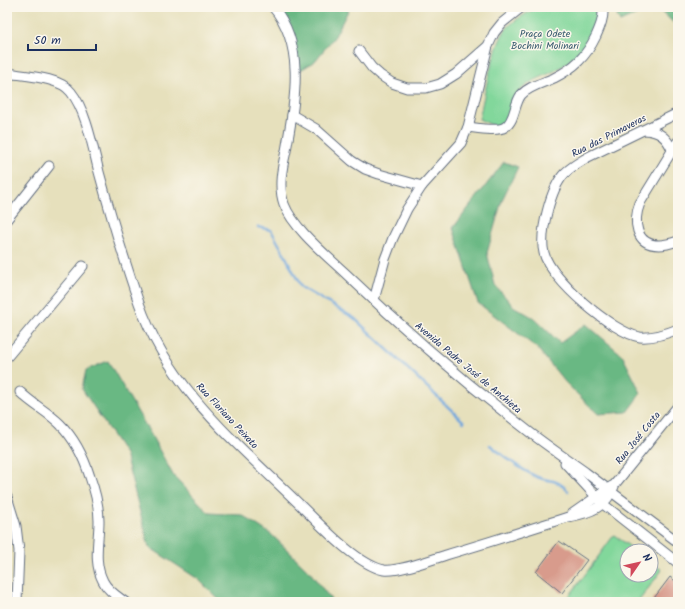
<svg xmlns="http://www.w3.org/2000/svg" width="685" height="609" font-family="Kalam,sans-serif">
<style>
.green{fill:#82d79b;stroke:#4e837c}
.forest{fill:#69b883;stroke:#427470}
.lines{fill:none;stroke-linecap:round;stroke-linejoin:round}
.stream{stroke:#6da6dd;stroke-width:2.5}
.building{fill:#d89b8c}
.minor-casing{stroke:#626d7f;stroke-width:11}
.minor{stroke:#fff;stroke-width:9}
.labels{text-anchor:middle;dominant-baseline:central;stroke-width:3;stroke-linejoin:round;paint-order:stroke}
.park-label{font-size:10px;fill:#35596d;stroke:#fbf7ec}
.street-label{font-size:10px;fill:#1b2f5e;stroke:#fbf7ec}
</style>
<rect width="100%" height="100%" fill="#fbf7ec"/>
<filter id="ink" filterUnits="userSpaceOnUse"><feTurbulence type="fractalNoise" baseFrequency=".025" numOctaves="2"/><feDisplacementMap in="SourceGraphic" scale="8" xChannelSelector="R" yChannelSelector="G"/><feConvolveMatrix kernelMatrix="1 2 1 2 8 2 1 2 1" color-interpolation-filters="sRGB"/></filter>
<filter id="wash" filterUnits="userSpaceOnUse"><feTurbulence type="fractalNoise" baseFrequency=".012" numOctaves="4" result="noise"/><feDisplacementMap in="SourceGraphic" scale="16" xChannelSelector="R" yChannelSelector="G"/><feGaussianBlur stdDeviation="0.9" result="paint"/><feColorMatrix in="noise" values="0 0 0 0 0 0 0 0 0 0 0 0 0 0 0 0 0 1.4 0 .05"/><feComposite in="paint" operator="in"/></filter>
<g filter="url(#wash)">
<rect width="100%" height="100%" fill="#e6e0bc"/>
<g class="green">
<path d="M538 7H593L598 17C590 44 574 62 550 73 540 78 528 82 521 90 510 102 515 119 496 127L479 119C484 97 494 43 507 28 515 19 528 13 538 7Z"/>
<path d="M614 535 636 551H627V575H651V562L662 570 638 602H565Z"/>
</g>
<g class="forest">
<path d="M273 7H350L335 36 315 61 296 73 292 44Z"/>
<path d="M613 7H654L620 22Z"/>
<path d="M657 7H678V27Z"/>
<path d="M504 162 518 167 502 200 487 253 495 285 513 306 534 318 560 343 586 324 622 355 641 393 627 412 598 414 566 383 537 348 478 303 453 228Z"/>
<path d="M108 361 150 433 173 475 209 513 242 515 272 535 309 571 333 602H221L198 579 149 547 125 454 82 389 86 370Z"/>
</g>
<g class="lines">
<g class="stream">
<path d="M258 227 271 230 285 255 301 287 354 318 464 422"/>
<path d="M490 445C505 457 520 469 537 477 552 483 555 477 568 491"/>
</g>
</g>
<g id="blocks">
<g class="building">
<path d="M559 541 587 560 562 593 536 572Z"/>
<path d="M670 577 678 583V600L676 602H651Z"/>
</g>
</g>
</g>
<g filter="url(#ink)">
<use href="#blocks" fill-opacity="0" stroke="#626d7f" stroke-width="1"/>
<g class="lines">
<defs>
<g id="minor">
<path d="M273 7C307 47 294 104 286 151 282 168 278 187 284 204 293 228 326 255 344 272 401 327 461 379 523 427 543 443 564 457 585 472 616 495 647 519 678 542"/>
<path d="M359 51 372 68 380 75 392 83 407 88H426L440 84 456 74 488 46 494 33 502 23 522 7"/>
<path d="M7 73C25 76 60 77 71 92 86 110 93 148 99 172 111 216 124 260 139 303 168 386 233 440 294 499 315 519 355 564 384 570 398 572 431 560 446 555 487 543 527 530 568 517 591 513 607 507 615 484L678 406"/>
<path d="M678 113 588 157C580 162 572 166 565 173 551 187 539 233 544 253 550 279 613 333 640 337 653 338 666 334 678 329"/>
<path d="M292 115 316 129 352 161 365 169 379 174 422 186"/>
<path d="M468 127C477 128 497 132 505 127 515 121 514 104 521 95 529 86 543 83 554 78 574 68 586 57 596 36 600 27 604 18 603 7"/>
<path d="M645 130C659 131 667 137 672 150"/>
<path d="M678 141 640 203C633 221 635 245 659 245 665 245 672 243 678 241"/>
<path d="M7 219 49 166"/>
<path d="M374 300 385 259 393 238 407 209 422 186 461 143 468 127 488 46"/>
<path d="M7 357 83 266"/>
<path d="M20 392C32 404 48 412 60 424 74 438 84 458 90 477 95 491 99 506 99 521 99 541 93 562 103 581 107 590 117 596 125 602"/>
<path d="M565 463 603 504 678 563"/>
<path d="M7 497 16 526 19 551 17 602"/>
<path d="M572 514 612 486"/>
</g>
</defs>
<use href="#minor" class="minor-casing"/>
<use href="#minor" class="minor"/>
</g>
</g>
<g class="labels">
<g class="park-label">
<text x="545" y="34">Praça Odete<tspan x="545" dy="12">Bochini Molinari</tspan></text>
</g>
<g class="street-label">
<text transform="translate(609 136) rotate(-27)">Rua das Primaveras</text>
<text transform="translate(468 368) rotate(40)">Avenida Padre José de Anchieta</text>
<text transform="translate(227 416) rotate(47)">Rua Floriano Peixoto</text>
<text transform="translate(638 438) rotate(-51)">Rua José Costa</text>
</g>
</g>
<rect width="685" height="609" fill="none" stroke="#fbf7ec" stroke-width="24"/>
<g transform="translate(639 563) rotate(56)"><circle r="19" fill="#fbf7ec" stroke="#a1a7b3"/>
<path d="M0-3L7 15L0 10L-7 15Z" fill="#d1495b"/>
<text y="-6" font-size="11" font-weight="bold" text-anchor="middle" fill="#1b2f5e">N</text>
</g>
<path d="M28 44v6h68v-6" fill="none" stroke="#1b2f5e" stroke-width="2"/>
<text x="34" y="44" font-size="12" fill="#1b2f5e" stroke="#fbf7ec" stroke-width="3" paint-order="stroke">50 m</text>
</svg>
